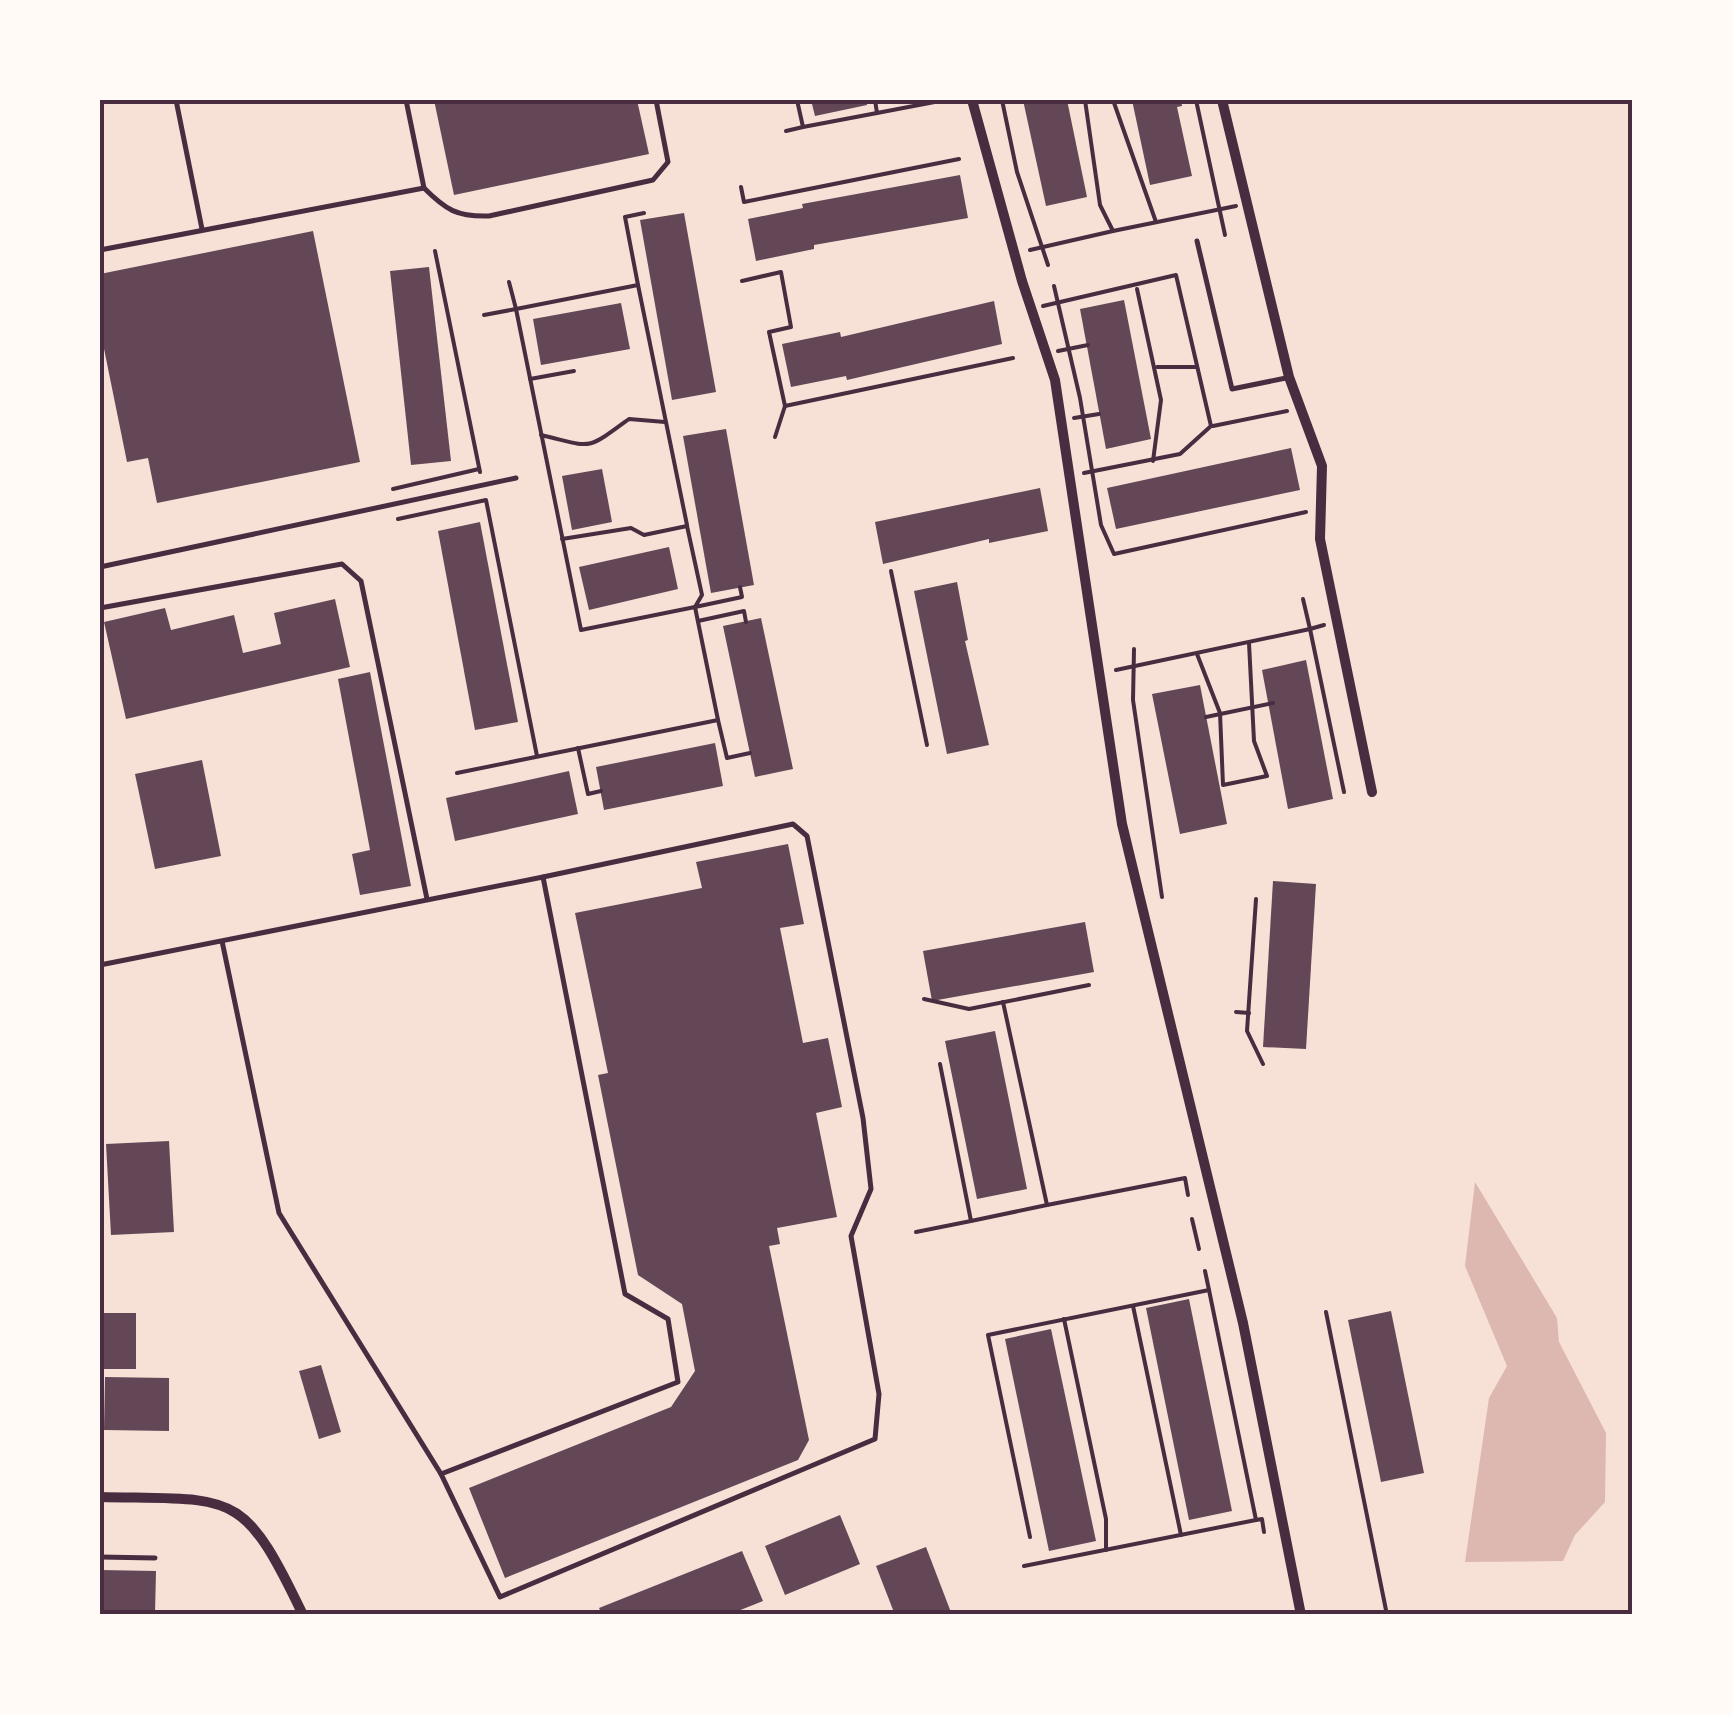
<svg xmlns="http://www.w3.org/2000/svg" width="1733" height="1715" font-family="'Varela Round',sans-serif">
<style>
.water{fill:#dcb8b0}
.building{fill:#644757}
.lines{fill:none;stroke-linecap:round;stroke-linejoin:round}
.path{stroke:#4a2c40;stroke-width:4}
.service{stroke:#4a2c40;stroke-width:5}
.minor{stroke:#4a2c40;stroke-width:10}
.neatline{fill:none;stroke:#4a2c40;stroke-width:4}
</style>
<rect width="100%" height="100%" fill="#f7e1d7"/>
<path class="water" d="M1475 1182 1557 1318 1559 1342 1606 1433 1605 1502 1575 1535 1563 1561 1465 1562 1489 1398 1507 1366 1465 1266Z"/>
<g class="building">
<path d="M434 100H637L649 154 454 195Z"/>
<path d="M811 100H866L867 105 815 116Z"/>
<path d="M1023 100H1067L1087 197 1046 206Z"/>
<path d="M1132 100H1181L1182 106 1177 107 1192 176 1150 185Z"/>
<path d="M960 175 968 218 814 245V249L756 261 748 219 803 208 802 204Z"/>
<path d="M684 213 716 392 672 400 640 220Z"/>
<path d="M313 231 360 462 157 503 148 458 127 462 100 329V274Z"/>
<path d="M429 267 451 461 411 465 390 271Z"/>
<path d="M1124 300 1151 439 1106 449 1080 309Z"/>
<path d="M994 301 1002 344 847 380 846 376 791 387 782 344 840 332 841 337Z"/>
<path d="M621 303 630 349 541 365 533 319Z"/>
<path d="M726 429 754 585 711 593 683 436Z"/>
<path d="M1291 448 1300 490 1116 529 1107 488Z"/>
<path d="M602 469 612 522 572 530 562 476Z"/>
<path d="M1040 488 1048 531 989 543V539L883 564 875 522Z"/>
<path d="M480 522 518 722 475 730 438 531Z"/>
<path d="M669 547 678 589 589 610 579 567Z"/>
<path d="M957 582 968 640 965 641 989 745 947 754 914 591Z"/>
<path d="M335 599 350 667 126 719 104 622 165 608 171 630 234 615 243 653 281 644 274 613Z"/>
<path d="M761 618 793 769 755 777 723 626Z"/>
<path d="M1306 660 1333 799 1288 809 1262 670Z"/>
<path d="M370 672 411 886 360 895 352 854 370 850 338 679Z"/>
<path d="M1200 685 1227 824 1180 834 1152 694Z"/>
<path d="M715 743 723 786 604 810 596 767Z"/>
<path d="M202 760 221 856 155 869 135 774Z"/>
<path d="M569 771 578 814 455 841 446 798Z"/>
<path d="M788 844 804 924 780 928 803 1043 828 1038 842 1107 816 1113 837 1217 777 1228 780 1244 769 1246 809 1440 798 1460 505 1578 469 1488 671 1407 695 1371 682 1304 638 1275 598 1075 608 1073 575 913 702 888 696 862Z"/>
<path d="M1273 881 1316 884 1306 1049 1263 1047Z"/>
<path d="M1085 922 1094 972 932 1001 923 951Z"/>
<path d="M995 1031 1027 1189 977 1199 945 1041Z"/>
<path d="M169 1141 174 1232 111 1235 106 1144Z"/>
<path d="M1189 1299 1232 1511 1189 1520 1146 1308Z"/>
<path d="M1391 1311 1424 1473 1381 1482 1348 1320Z"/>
<rect x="101" y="1313" width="35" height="56"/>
<path d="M1051 1329 1096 1541 1049 1551 1005 1339Z"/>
<path d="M321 1365 341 1432 319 1439 299 1371Z"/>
<path d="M105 1377 169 1378V1431L104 1430Z"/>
<path d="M840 1515 860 1564 785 1595 765 1546Z"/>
<path d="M926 1547 952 1615H895L876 1566Z"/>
<path d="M742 1551 763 1601 728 1615H602L599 1608Z"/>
<path d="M100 1570 156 1571 155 1614 100 1613Z"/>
</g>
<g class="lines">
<g class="path">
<path d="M797 100 803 127 877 113"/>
<path d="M875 100 877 113 945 100"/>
<path d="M1002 100 1017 172 1048 265"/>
<path d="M1113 100 1156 222"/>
<path d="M1196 100 1225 235"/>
<path d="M786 131 803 127"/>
<path d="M741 187 744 202 959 159"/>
<path d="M1113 231 1236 206"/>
<path d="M1030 250 1113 231 1100 205 1085 100"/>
<path d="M435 251 480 472"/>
<path d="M742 281 781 272 791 327 769 332 785 406 1013 358"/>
<path d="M638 285 687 525"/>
<path d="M1054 286 1080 398 1101 525 1114 554 1306 512"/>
<path d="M1137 289 1161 400 1153 461"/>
<path d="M1043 306 1176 275 1211 426 1180 454 1084 473"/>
<path d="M484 315 516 309 509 282"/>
<path d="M1058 351 1088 345"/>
<path d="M1157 367H1197"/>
<path d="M530 379 574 371"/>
<path d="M1074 418 1099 414"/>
<path d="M1213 426 1287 411"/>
<path d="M541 435C593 447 584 452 629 419L665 422"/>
<path d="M775 437 785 406"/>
<path d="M393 489 479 469"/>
<path d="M398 519 486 500 537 756"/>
<path d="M562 539 631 528 644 535 687 526 702 595 695 607 742 597 740 587"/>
<path d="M891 571 927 745"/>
<path d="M1303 599 1310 629 1324 625"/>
<path d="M698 621 744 611 746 622"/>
<path d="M1134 649 1133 700 1162 897"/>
<path d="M1197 654 1220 713 1223 785 1267 776 1254 741 1249 643"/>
<path d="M1116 670 1310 629 1344 792"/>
<path d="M1206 717 1273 703"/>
<path d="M718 720 727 758 750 753"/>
<path d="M578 748 588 794 601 791"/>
<path d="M457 773 718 720 695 607 581 630 516 309 638 285 625 217 644 213"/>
<path d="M1256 899 1247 1031 1263 1064"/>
<path d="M924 999 969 1009 1089 985"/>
<path d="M1236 1012 1249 1013"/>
<path d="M940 1064 971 1221 1047 1205 1003 1002"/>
<path d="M1047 1205 1185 1178 1188 1195"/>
<path d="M1192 1219 1199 1249"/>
<path d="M916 1232 971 1221"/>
<path d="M1133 1306 1181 1535"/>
<path d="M1326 1312 1387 1615"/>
<path d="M1064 1319 1106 1519V1550"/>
<path d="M1256 1520 1262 1519 1264 1532"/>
<path d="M1030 1537 988 1335 1209 1290 1205 1271"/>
<path d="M1024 1566 1256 1520 1209 1290"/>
</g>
<g class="service">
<path d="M176 100 202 229"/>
<path d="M424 188C446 210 457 217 489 216L653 180 668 162 656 100"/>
<path d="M1197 241 1232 389 1286 378"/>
<path d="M100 250 424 188 406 100"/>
<path d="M100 567 516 478"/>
<path d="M100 608 342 564 361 581 427 899"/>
<path d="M100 965 543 877 625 1294 668 1319 678 1382 441 1474 279 1213 222 941"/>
<path d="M441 1474 500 1597 875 1439 879 1394 851 1236 871 1189 863 1118 807 836 793 824 543 877"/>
<path d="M100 1557 155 1558"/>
</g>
<g class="minor">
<path d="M972 100 1022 281 1055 380 1122 824 1243 1323 1301 1615"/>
<path d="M1222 100 1289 377 1322 466 1320 539 1372 792"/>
<path d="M100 1497C235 1500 242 1487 303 1615"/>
</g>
</g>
<rect width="1733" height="1715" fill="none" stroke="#fffaf5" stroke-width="205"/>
<rect x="102" y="102" width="1528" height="1510" class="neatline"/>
</svg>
